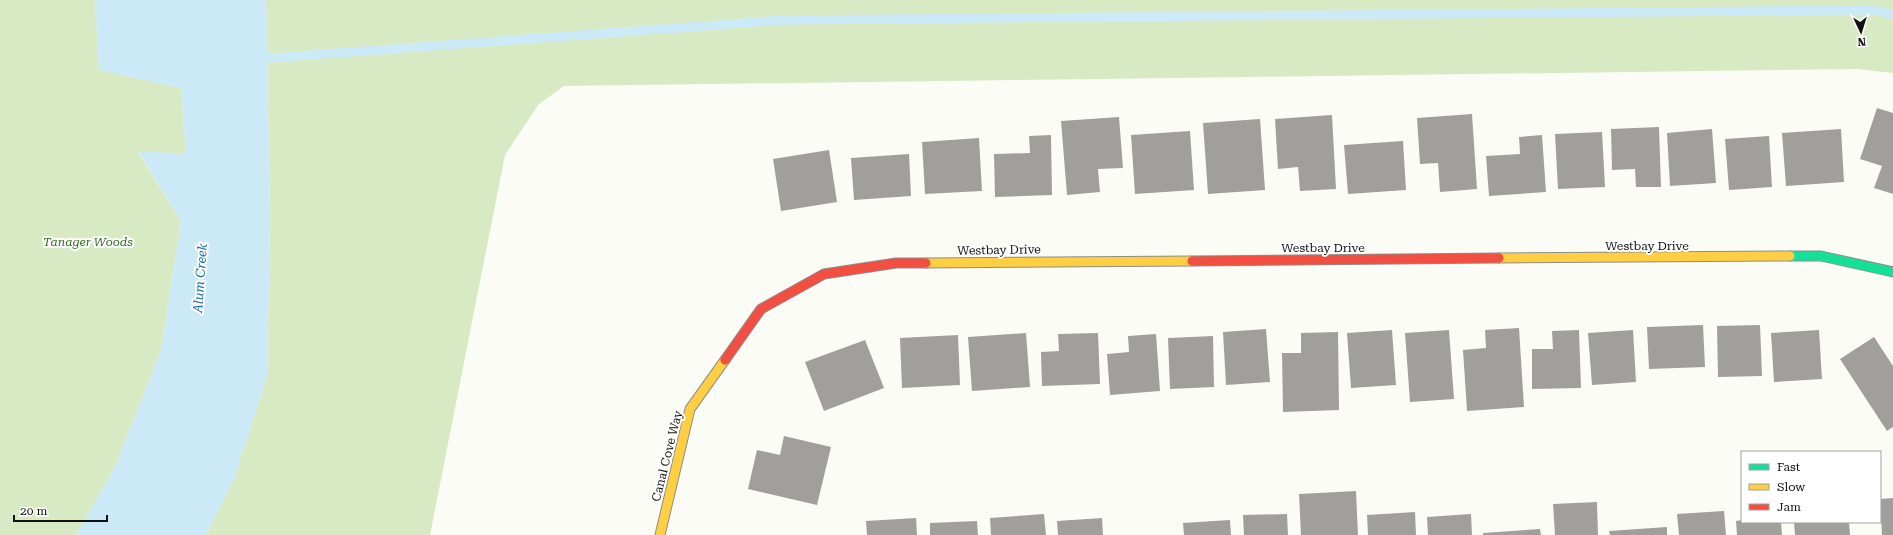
<svg xmlns="http://www.w3.org/2000/svg" width="1893" height="535" font-family="'Roboto Serif',serif">
<style>
.forest{fill:#d8eac4}
.water{fill:#cce9f7}
.lines{fill:none;stroke-linecap:round;stroke-linejoin:round}
.stream{stroke:#cce9f7;stroke-width:9}
.building{fill:#a19f9c}
.fast-casing{stroke:#8d8d8b;stroke-width:11}
.slow-casing{stroke:#8d8d8b;stroke-width:11}
.jam-casing{stroke:#8d8d8b;stroke-width:11}
.fast{stroke:#16e098;stroke-width:9}
.slow{stroke:#ffcf43;stroke-width:9}
.jam{stroke:#f24e42;stroke-width:9}
.labels{text-anchor:middle;dominant-baseline:central;stroke-width:4;stroke-linejoin:round;paint-order:stroke}
.park-label{font-size:12px;font-style:italic;fill:#306b1e;stroke:#fff}
.street-label{font-size:12px;fill:#111;stroke:#fff}
.water-label{font-size:13px;font-style:italic;fill:#166ba6;stroke:#fff}
</style>
<rect width="100%" height="100%" fill="#fcfcf7"/>
<g class="forest">
<path d="M0 0H95L99 69 181 88 186 154 138 152 181 221 161 350 115 467 76 535H0Z"/>
<path d="M266 0H1893V73L1857 69 564 86 539 104 505 155 430 535H206L234 479 267 376 270 219Z"/>
</g>
<path class="water" d="M95 0H266L270 219 267 376 234 479 206 535H76L115 467 161 350 181 221 138 151 186 154 181 88 99 70Z"/>
<g class="lines">
<path class="stream" d="M256 59 784 20 1873 10 1893 14"/>
</g>
<g class="building">
<path d="M1877 108 1893 113V194L1874 188 1882 166 1860 159Z"/>
<path d="M1472 114 1477 189 1440 192 1438 163 1420 164 1417 118Z"/>
<path d="M1332 115 1336 189 1300 191 1298 167 1278 169 1275 119Z"/>
<path d="M1119 117 1123 168 1098 169 1100 192 1067 195 1061 121Z"/>
<path d="M1260 119 1265 190 1208 194 1203 123Z"/>
<path d="M1659 127 1661 187H1636L1635 169 1612 170 1611 129Z"/>
<path d="M1712 129 1716 183 1670 186 1667 133Z"/>
<path d="M1841 129 1844 182 1786 186 1782 133Z"/>
<path d="M1190 131 1194 190 1135 194 1131 135Z"/>
<path d="M1602 132 1605 187 1558 189 1555 134Z"/>
<path d="M1051 135 1052 195 995 197 994 154 1030 153 1029 136Z"/>
<path d="M1542 135 1546 192 1489 196 1486 156 1520 154 1519 137Z"/>
<path d="M1769 136 1772 187 1729 190 1725 139Z"/>
<path d="M979 138 982 191 925 194 922 142Z"/>
<path d="M1403 141 1406 190 1348 194 1344 145Z"/>
<path d="M829 150 837 202 781 211 773 159Z"/>
<path d="M909 154 911 196 854 200 851 158Z"/>
<path d="M1703 325 1705 367 1649 369 1647 327Z"/>
<path d="M1760 325 1762 376 1718 377 1717 326Z"/>
<path d="M1519 328 1524 407 1467 411 1463 350 1486 348 1485 330Z"/>
<path d="M1266 329 1270 382 1226 385 1223 332Z"/>
<path d="M1392 330 1396 385 1351 388 1347 333Z"/>
<path d="M1449 330 1454 399 1410 402 1405 333Z"/>
<path d="M1579 330 1581 388 1532 389V349H1553L1552 331Z"/>
<path d="M1633 330 1636 382 1592 385 1588 333Z"/>
<path d="M1819 330 1822 379 1774 382 1771 333Z"/>
<path d="M1338 332 1339 410 1283 412 1282 353H1301V333Z"/>
<path d="M1026 333 1030 387 972 391 968 337Z"/>
<path d="M1098 333 1100 384 1042 386 1041 352 1059 351 1058 334Z"/>
<path d="M1156 334 1160 391 1110 395 1107 354 1129 352 1128 336Z"/>
<path d="M958 335 960 385 902 388 900 338Z"/>
<path d="M1213 336 1214 387 1170 389 1168 338Z"/>
<path d="M1874 337 1893 366V427L1887 431 1840 359Z"/>
<path d="M865 340 884 388 824 411 805 362Z"/>
<path d="M784 436 831 447 817 505 748 489 757 450 780 455Z"/>
<path d="M1356 491 1358 535H1301L1299 494Z"/>
<path d="M1893 498V535H1882L1880 499Z"/>
<path d="M1597 502 1598 535H1555L1553 504Z"/>
<path d="M1724 511 1726 535H1679L1677 514Z"/>
<path d="M1415 512 1416 535H1368L1367 515Z"/>
<path d="M1044 514 1046 535H991L990 518Z"/>
<path d="M1287 514 1288 535H1244L1243 515Z"/>
<path d="M1471 514 1472 535H1428L1427 517Z"/>
<path d="M916 518 917 535H867L866 521Z"/>
<path d="M1102 518 1103 535H1058L1057 521Z"/>
<path d="M1230 520 1231 535H1184L1183 523Z"/>
<path d="M1742 520V522H1781L1782 535H1737L1736 521Z"/>
<path d="M977 521 978 535H930V523Z"/>
<path d="M1794 522H1849L1850 535H1795Z"/>
<path d="M1667 527V535H1610L1609 531Z"/>
<path d="M1540 529 1541 535H1483V533Z"/>
</g>
<g class="lines">
<defs>
<path id="fast" d="M1790 256H1821L1893 272"/>
<g id="slow">
<path d="M1499 258 1790 256"/>
<path d="M926 263 1192 261"/>
<path d="M660 535 690 409 725 360"/>
</g>
<g id="jam">
<path d="M1192 261 1499 258"/>
<path d="M725 360 761 309 824 274 896 263H926"/>
</g>
</defs>
<use href="#fast" class="fast-casing"/>
<use href="#slow" class="slow-casing"/>
<use href="#jam" class="jam-casing"/>
<use href="#fast" class="fast"/>
<use href="#slow" class="slow"/>
<use href="#jam" class="jam"/>
</g>
<g class="labels">
<g class="park-label">
<text x="88" y="242">Tanager Woods</text>
</g>
<g class="street-label">
<text x="1647" y="246">Westbay Drive</text>
<text x="1323" y="248">Westbay Drive</text>
<text transform="translate(999 250) rotate(-1)">Westbay Drive</text>
<text transform="translate(667 456) rotate(-76)">Canal Cove Way</text>
</g>
<g class="water-label">
<text transform="translate(200 278) rotate(-86)">Alum Creek</text>
</g>
</g>
<rect x="1741" y="451" width="140" height="72" fill="#ffffff" stroke="#a0a0a0"/>
<rect x="1749" y="464" width="20" height="6" fill="#16e098" stroke="#a0a0a0"/>
<text x="1777" y="471" font-size="12" fill="#111111">Fast</text>
<rect x="1749" y="484" width="20" height="6" fill="#ffcf43" stroke="#a0a0a0"/>
<text x="1777" y="491" font-size="12" fill="#111111">Slow</text>
<rect x="1749" y="504" width="20" height="6" fill="#f24e42" stroke="#a0a0a0"/>
<text x="1777" y="511" font-size="12" fill="#111111">Jam</text>
<g transform="translate(1861 32) rotate(176)" stroke="#ffffff" stroke-width="3" paint-order="stroke">
<path d="M0-3L7 15L0 10L-7 15Z" fill="#111111"/>
<text y="-6" font-size="11" font-weight="bold" text-anchor="middle" fill="#111111">N</text>
</g>
<path d="M14 515v6h93v-6" fill="none" stroke="#111111" stroke-width="2"/>
<text x="20" y="515" font-size="12" fill="#111111" stroke="#ffffff" stroke-width="3" paint-order="stroke">20 m</text>
</svg>
